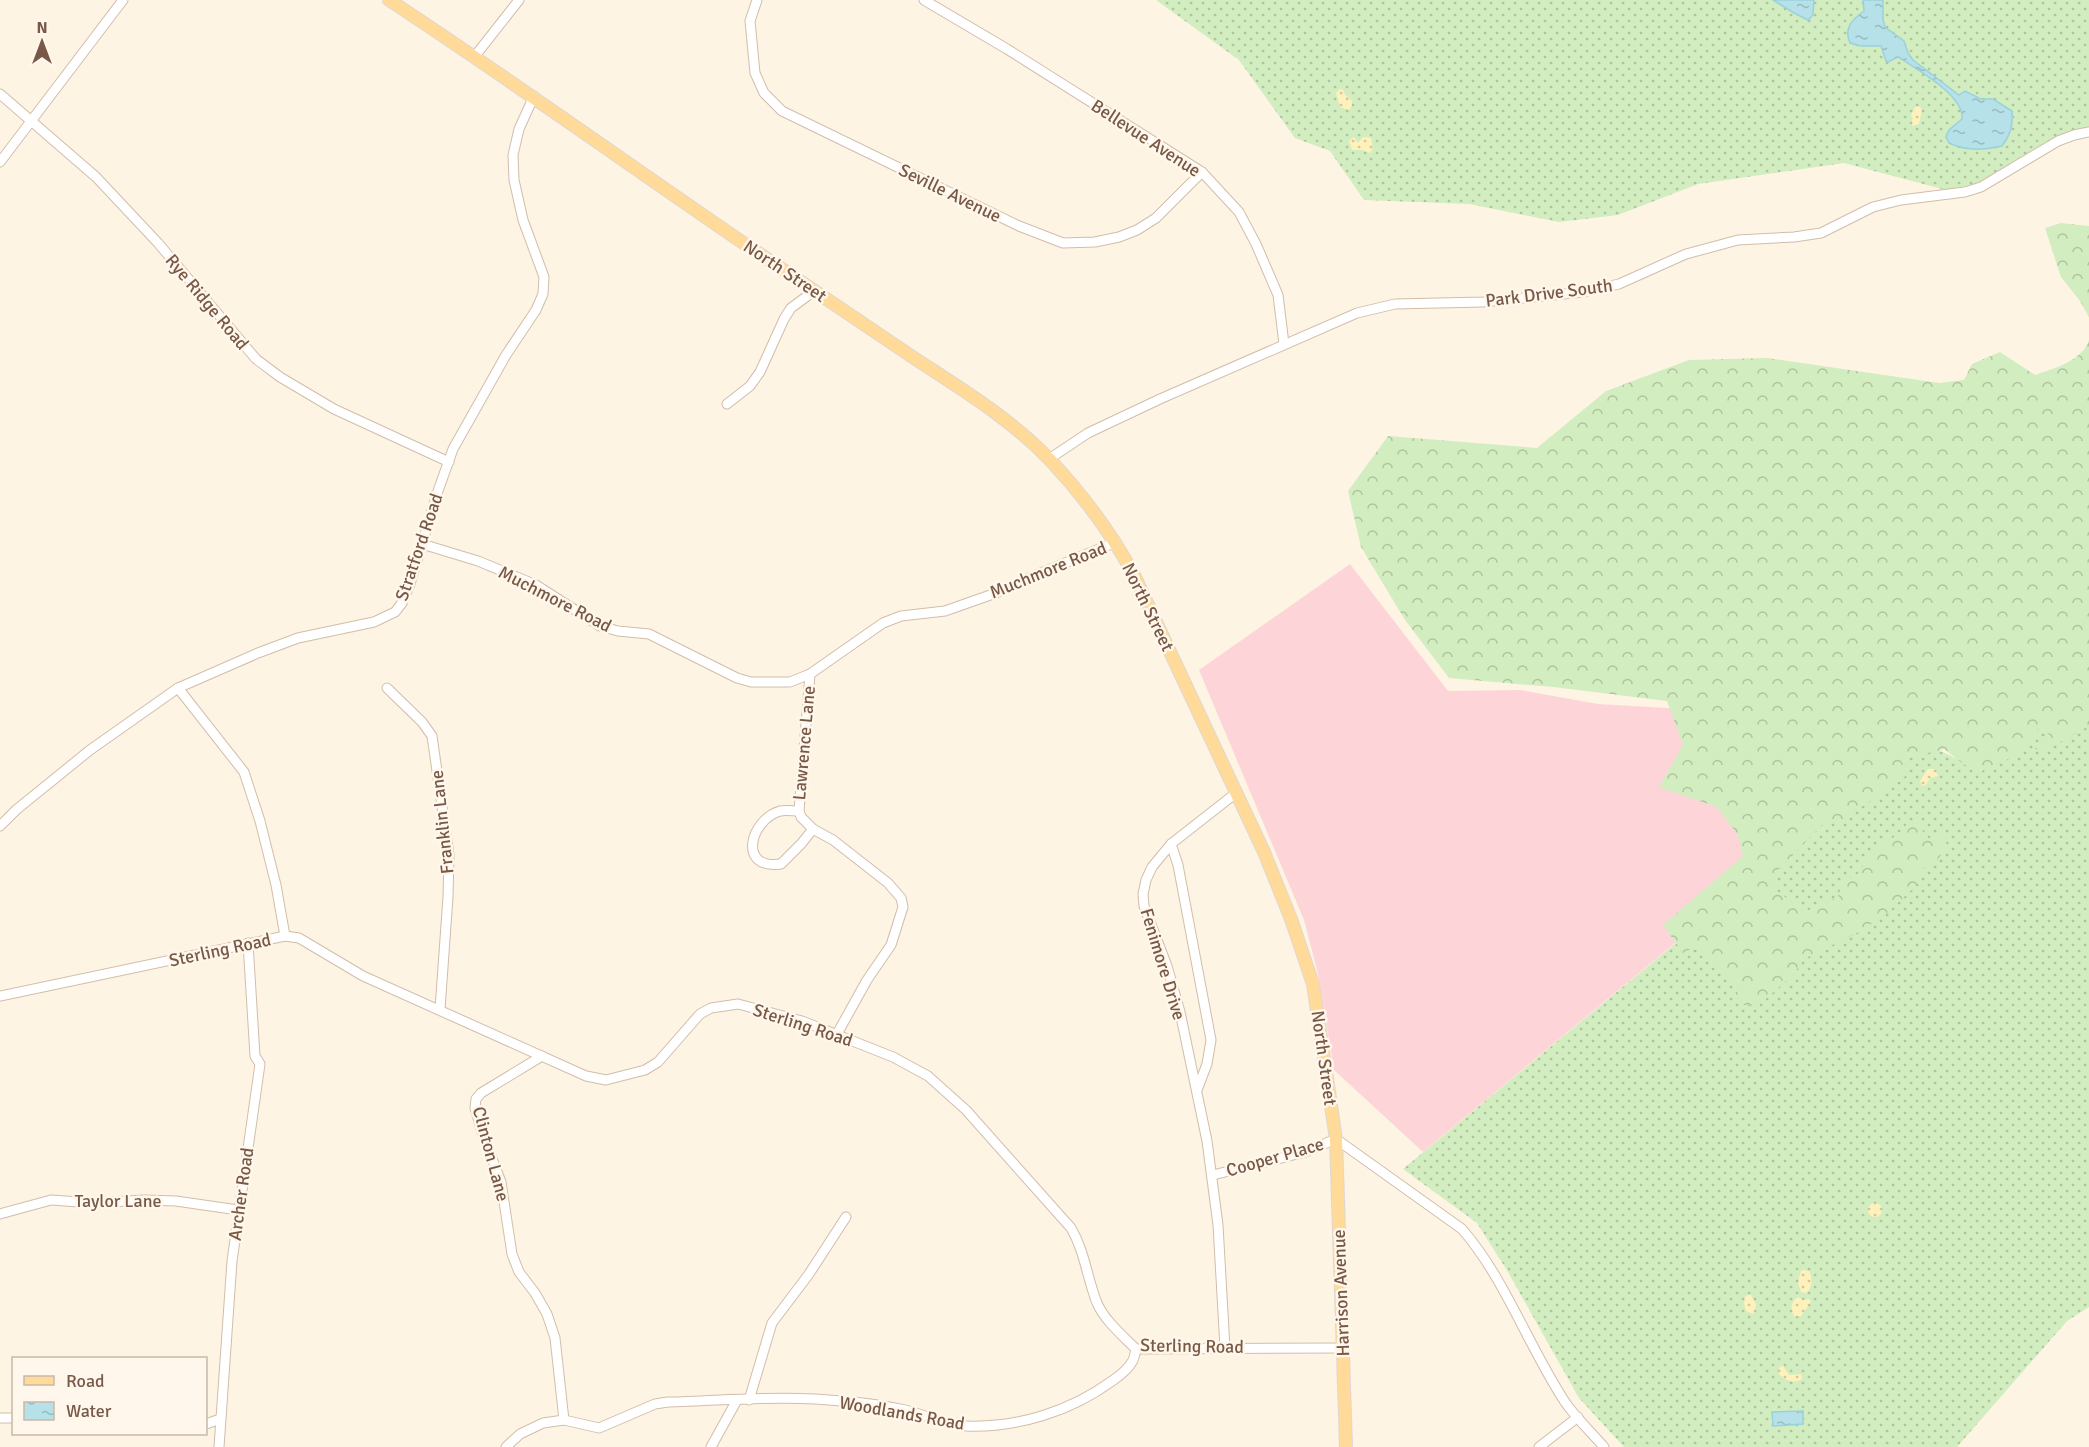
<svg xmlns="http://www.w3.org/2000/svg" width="2089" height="1447" font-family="Signika,sans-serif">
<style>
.medical{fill:#fdd5d9}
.grass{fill:url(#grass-dots)}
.forest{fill:url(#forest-crowns)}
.sand{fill:url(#sand-dots)}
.water{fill:url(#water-ripples);stroke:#9bd1dc;stroke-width:1.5}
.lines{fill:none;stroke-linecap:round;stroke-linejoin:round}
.minor-casing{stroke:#d2bdab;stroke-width:11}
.major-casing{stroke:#dfd7d3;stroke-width:14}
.minor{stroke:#fff;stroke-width:9}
.major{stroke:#ffda99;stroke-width:12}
.labels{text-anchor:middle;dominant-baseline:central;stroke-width:5;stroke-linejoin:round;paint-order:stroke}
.street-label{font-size:18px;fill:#785947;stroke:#fff7eb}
</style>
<defs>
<pattern id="grass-dots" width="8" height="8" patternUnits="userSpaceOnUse" patternTransform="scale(1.5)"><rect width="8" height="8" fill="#d2edc0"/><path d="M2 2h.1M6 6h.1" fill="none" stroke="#afc39e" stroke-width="1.8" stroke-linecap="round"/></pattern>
<pattern id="forest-crowns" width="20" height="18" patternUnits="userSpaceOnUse" patternTransform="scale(1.5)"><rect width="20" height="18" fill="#d2edc0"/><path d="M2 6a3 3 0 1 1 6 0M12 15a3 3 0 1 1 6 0" fill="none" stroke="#afc39e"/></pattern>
<pattern id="sand-dots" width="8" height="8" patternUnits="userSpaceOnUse" patternTransform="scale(1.5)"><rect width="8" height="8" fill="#fff1bc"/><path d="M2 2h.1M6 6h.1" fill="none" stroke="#d3c69b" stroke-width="1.8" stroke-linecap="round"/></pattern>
<pattern id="water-ripples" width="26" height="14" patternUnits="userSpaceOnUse" patternTransform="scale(1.5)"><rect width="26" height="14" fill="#b6e1e9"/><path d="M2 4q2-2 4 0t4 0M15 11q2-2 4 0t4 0" fill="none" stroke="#99b9bf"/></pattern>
</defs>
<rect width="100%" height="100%" fill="#fef4e3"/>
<path class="medical" d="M1350 564 1448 691 1520 690 1598 704 1788 715 1861 789 1423 1152 1334 1070 1318 974 1304 920 1199 670Z"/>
<g class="grass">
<path d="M1156 0H2089V129L2069 132 1981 183 1946 190 1844 163 1698 184 1618 215 1559 222 1469 204 1364 200 1330 151 1295 138 1239 60Z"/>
<path d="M2089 677V1307L2067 1321 1957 1447H1624L1579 1398 1508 1272 1477 1223 1403 1169 1920 741 1982 771Z"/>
</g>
<g class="forest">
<path d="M2061 223 2089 226V317L2080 301 2061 277 2045 228Z"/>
<path d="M2089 340V726L2044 751 2035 749 2049 734 2041 726C2017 752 2011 764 1974 772L1944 749C1934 752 1914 755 1906 760L1909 773 1897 783 1836 824 1830 820 1822 825 1772 876 1776 890 1798 907 1809 910C1818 903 1828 902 1838 897L1842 883 1849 878H1855L1874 849 1897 835 1907 824 1913 821 1924 826 1922 835 1929 838 1942 835 1948 846 1933 865 1919 869V883L1887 913 1861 931 1804 959 1793 975 1758 1006 1743 1005 1734 998 1739 986 1698 945 1683 953 1663 925 1743 856 1738 835 1717 807 1659 787 1683 745 1667 701 1553 687 1449 678 1405 620 1361 547 1348 491 1388 436 1537 448 1606 391 1689 360 1767 358 1939 383 1964 380 1972 364 2000 352 2035 375C2055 368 2082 361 2089 340Z"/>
</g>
<g class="sand">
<path d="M1340 89 1343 90 1346 96 1352 101V106L1349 110 1340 107 1336 93Z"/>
<path d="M1916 106 1920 107 1922 110 1919 124 1913 126 1911 123 1913 119 1911 115Z"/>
<path d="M1354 137 1358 143 1363 137 1371 138 1373 148 1370 153 1363 150H1352L1349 141Z"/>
<path d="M1928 769H1935L1938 776 1930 778 1926 785 1922 786 1920 781Z"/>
<circle cx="1875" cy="1210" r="7"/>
<path d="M1804 1270 1809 1271C1813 1277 1812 1289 1806 1293L1801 1292 1798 1282 1801 1271Z"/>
<path d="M1750 1294 1756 1304 1755 1312 1753 1314 1746 1311 1744 1304 1745 1297Z"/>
<path d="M1798 1297 1804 1300 1809 1299 1811 1302 1801 1316 1795 1317C1790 1311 1790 1302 1798 1297Z"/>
<path d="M1783 1366 1789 1375 1801 1374 1802 1379C1794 1384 1784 1381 1778 1372L1780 1367Z"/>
</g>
<g class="water">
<path d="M1773 0H1814L1813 15 1808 20 1794 13Z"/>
<path d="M1863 0H1883V19L1885 27 1904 41 1908 53 1913 60 1959 95 1965 91 1981 99H1993L2012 111C2013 125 2011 134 2002 146 1985 150 1965 151 1949 143L1946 137 1949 130 1962 119C1965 96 1916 69 1898 57L1888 62 1886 61 1881 46H1861L1850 43C1843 28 1853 19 1864 11Z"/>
<path d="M1803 1411V1424L1773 1426 1772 1412Z"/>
</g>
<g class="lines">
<defs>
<g id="minor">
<path d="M757 0 750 21 755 73 764 93 782 111 1019 226 1063 243 1095 242 1119 237 1137 230 1156 218 1202 172"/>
<path d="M924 0 1007 49 1202 172 1239 212 1256 244 1278 295 1284 344"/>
<path d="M475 56 519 0"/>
<path d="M0 94 96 177 158 243 256 359 280 377 334 409 449 462"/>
<path d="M0 162 123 0"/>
<path d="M727 404 750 386 760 372 784 319 791 308 814 291"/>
<path d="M1049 459 1088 433 1160 399 1357 313 1395 304 1483 302 1583 292 1619 284 1686 254 1738 240 1794 237 1821 233 1873 207 1901 200 1965 192 1981 187 2058 141 2074 135 2089 132"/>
<path d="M422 544 478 561 536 585 600 626 618 631 649 634 737 678 751 682H790L810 674 883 623 901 616 945 611 996 593 1031 577 1116 542"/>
<path d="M810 674 799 811 801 817 813 829 833 840 888 883 901 898 903 907 891 945 867 980 837 1034"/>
<path d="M178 688 244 772 260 821 276 885 285 936"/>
<path d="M387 688 422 722 432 736 449 855 448 897 440 1009"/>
<path d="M799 811C793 811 785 810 780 811 750 820 737 870 781 864L801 844 813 829"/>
<path d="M0 826 16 810 90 750 178 688 258 653 298 638 374 622 395 612 402 603 410 584 438 491 453 449 506 355 536 310 543 294 544 277 523 220 514 180 513 155 519 129 534 96"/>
<path d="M1171 844 1178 865 1211 1040 1207 1064 1197 1090"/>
<path d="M0 996 285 936 299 938 363 976 586 1076 606 1080 645 1070 658 1062 700 1014 711 1008 738 1004 802 1021 893 1057 928 1076 966 1110 1071 1228C1085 1252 1087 1278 1097 1303 1105 1321 1122 1335 1136 1349L1344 1348"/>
<path d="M542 1056 481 1093 476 1099 475 1108 482 1132 501 1182 512 1254 519 1272 535 1293 547 1314 555 1338 564 1420"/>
<path d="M1213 1175 1305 1152 1336 1139 1462 1229C1506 1280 1528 1346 1565 1402 1576 1418 1591 1432 1604 1447"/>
<path d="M0 1214 51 1200 93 1203 144 1200 176 1201 238 1210"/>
<path d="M1225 1348 1218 1225 1207 1141 1180 1012 1167 966 1144 906 1143 894 1146 880 1152 867 1171 844 1236 793"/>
<path d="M749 1400 772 1323 809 1274 846 1217"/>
<path d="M0 1418H14"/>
<path d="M206 1424 220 1419"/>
<path d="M219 1447 232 1261 260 1064 255 1056 248 943"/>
<path d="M506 1447 520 1434 543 1423 564 1420 599 1428 655 1404 668 1402C716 1401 765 1396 814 1399 844 1401 875 1403 905 1410 926 1415 945 1425 966 1426 1018 1428 1071 1411 1112 1381 1119 1376 1127 1371 1132 1362 1134 1359 1135 1354 1136 1349"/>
<path d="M711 1447 737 1400"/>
<path d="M1539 1447 1578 1417"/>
</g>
<path id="major" d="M389 0C508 78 622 160 739 240 798 280 858 320 917 360 963 390 1012 420 1050 460 1083 495 1111 533 1134 575L1264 852 1291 919 1313 984 1336 1139 1346 1447"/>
</defs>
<use href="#minor" class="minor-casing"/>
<use href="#major" class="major-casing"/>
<use href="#minor" class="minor"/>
<use href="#major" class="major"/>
</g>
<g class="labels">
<g class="street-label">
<text transform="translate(1146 138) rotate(33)">Bellevue Avenue</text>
<text transform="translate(950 193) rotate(26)">Seville Avenue</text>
<text transform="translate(785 271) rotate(34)">North Street</text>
<text transform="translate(1549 293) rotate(-7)">Park Drive South</text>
<text transform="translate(207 302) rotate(50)">Rye Ridge Road</text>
<text transform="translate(419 547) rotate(-71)">Stratford Road</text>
<text transform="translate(1048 570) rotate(-22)">Muchmore Road</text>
<text transform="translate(555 599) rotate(27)">Muchmore Road</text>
<text transform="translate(1148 607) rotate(64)">North Street</text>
<text transform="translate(804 743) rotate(-85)">Lawrence Lane</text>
<text transform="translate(442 822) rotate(-96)">Franklin Lane</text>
<text transform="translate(220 950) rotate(-12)">Sterling Road</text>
<text transform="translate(1163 964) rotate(73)">Fenimore Drive</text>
<text transform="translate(803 1025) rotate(18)">Sterling Road</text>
<text transform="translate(1324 1058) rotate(82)">North Street</text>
<text transform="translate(491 1154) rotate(75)">Clinton Lane</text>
<text transform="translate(1275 1157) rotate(-16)">Cooper Place</text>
<text transform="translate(241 1194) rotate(-82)">Archer Road</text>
<text x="118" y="1201">Taylor Lane</text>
<text transform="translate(1341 1293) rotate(-92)">Harrison Avenue</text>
<text transform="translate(1192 1346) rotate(1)">Sterling Road</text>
<text transform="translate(902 1413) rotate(10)">Woodlands Road</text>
</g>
</g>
<rect x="12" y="1357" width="195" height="78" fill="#fff7eb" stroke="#c9b8a9" stroke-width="1.5"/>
<rect x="24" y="1376" width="30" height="9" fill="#ffda99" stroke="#c9b8a9" stroke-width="1.5"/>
<text x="66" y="1387" font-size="18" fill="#785947">Road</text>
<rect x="24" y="1402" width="30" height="18" fill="url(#water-ripples)" stroke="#c9b8a9" stroke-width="1.5"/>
<text x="66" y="1417" font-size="18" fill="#785947">Water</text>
<g transform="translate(42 42)" stroke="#fff7eb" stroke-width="4.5" paint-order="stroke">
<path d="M0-4.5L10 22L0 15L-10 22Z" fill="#785947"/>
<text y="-9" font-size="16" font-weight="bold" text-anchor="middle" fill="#785947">N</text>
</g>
</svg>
